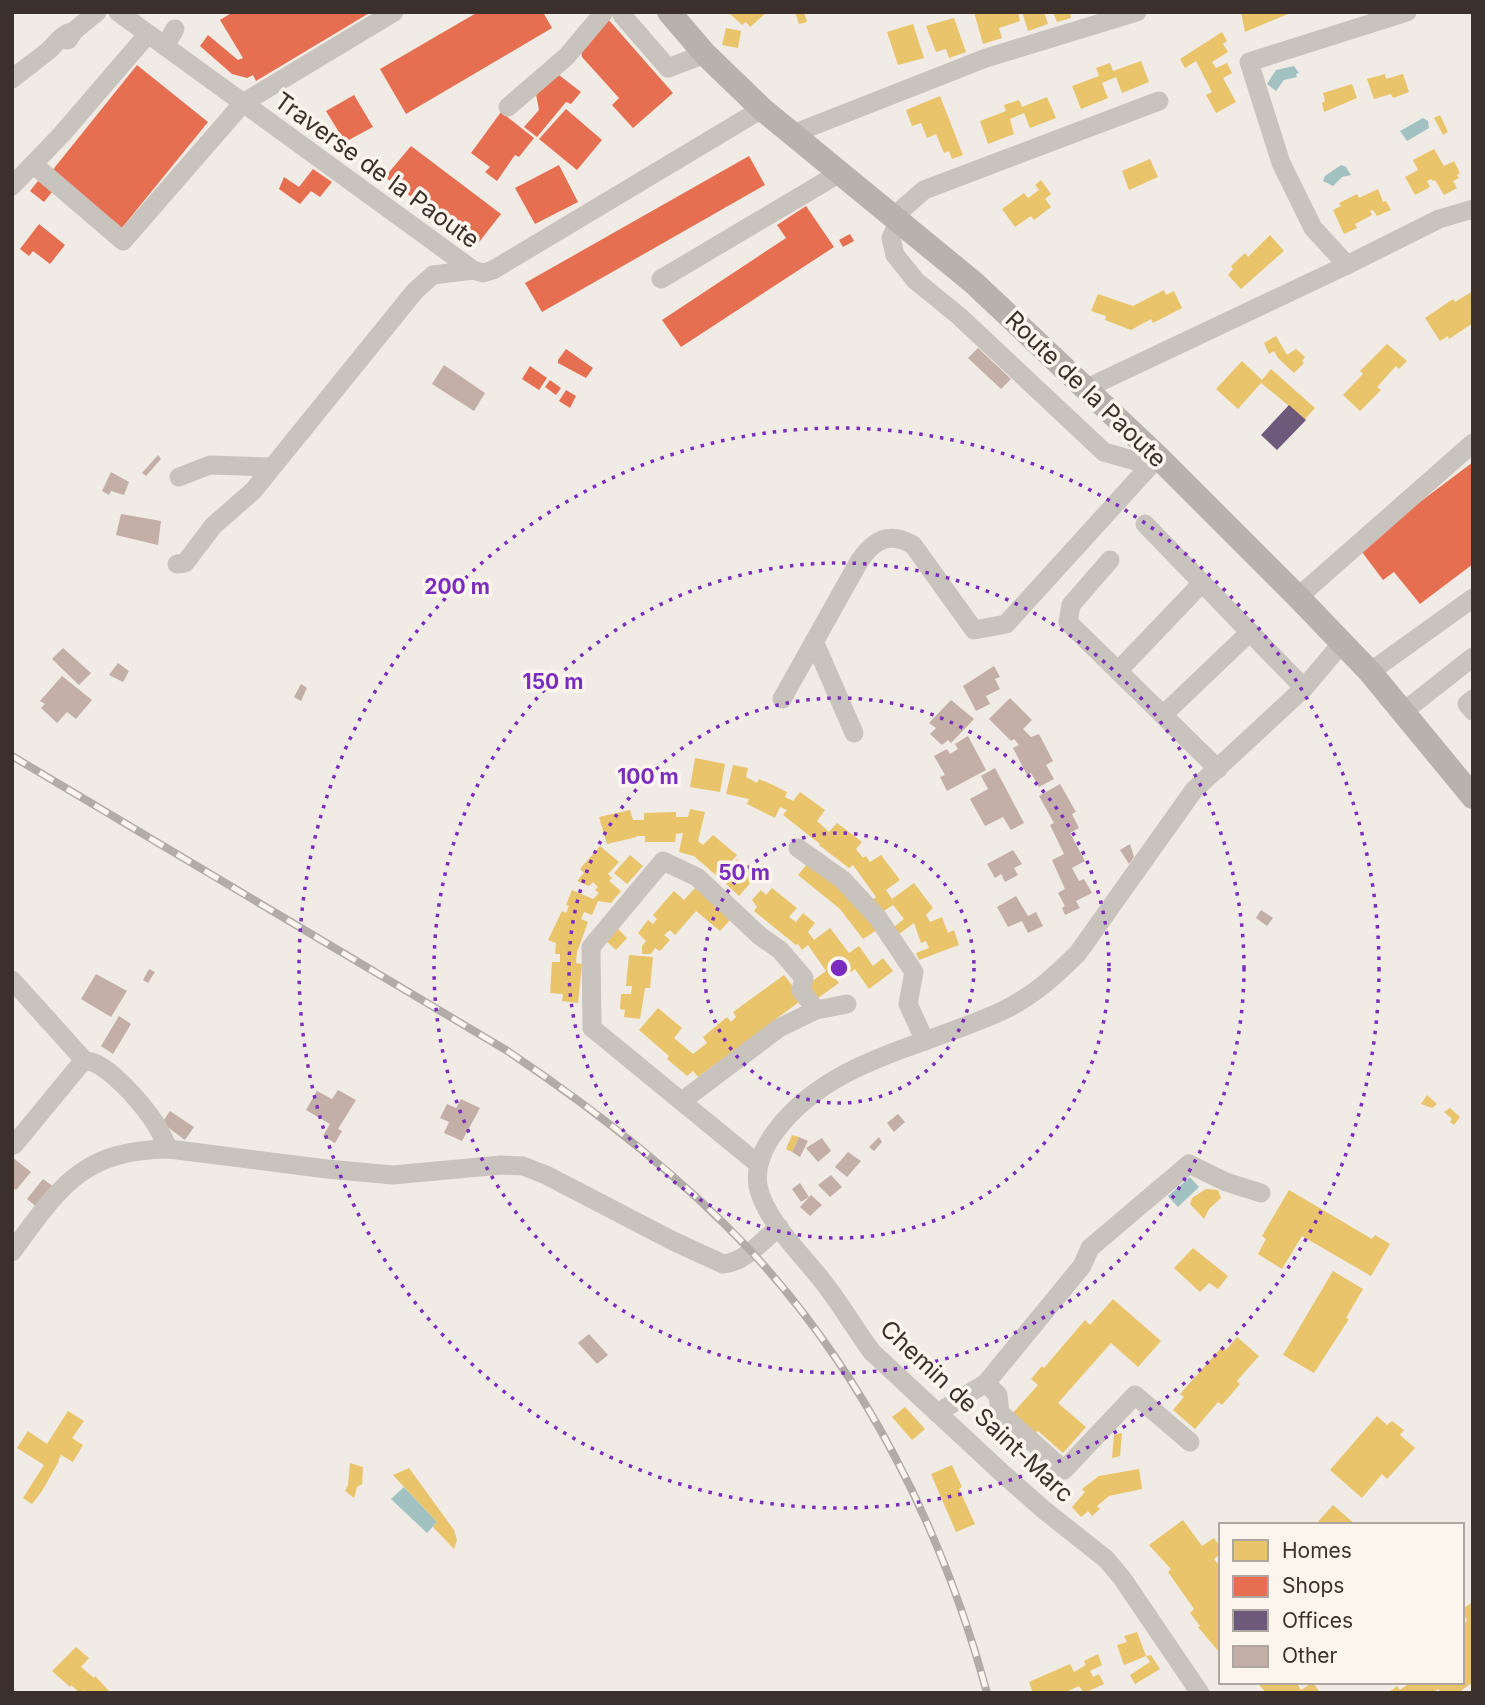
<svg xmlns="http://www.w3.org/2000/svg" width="1485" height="1705" font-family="Inter,sans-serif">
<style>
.water{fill:#a1c2c1}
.homes{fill:#e9c46a}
.shops{fill:#e76f51}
.offices{fill:#6d597a}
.building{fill:#c3afa7}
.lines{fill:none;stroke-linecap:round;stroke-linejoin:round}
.minor{stroke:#c9c3be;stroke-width:19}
.major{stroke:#b8b1ad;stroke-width:24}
.rail-casing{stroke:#b1aca8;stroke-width:8}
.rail{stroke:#fbf5ee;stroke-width:5;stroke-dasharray:16;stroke-linecap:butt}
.ring{fill:none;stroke:#7b2cbf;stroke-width:3.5;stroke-dasharray:3.5 7}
.labels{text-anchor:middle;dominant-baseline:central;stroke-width:7;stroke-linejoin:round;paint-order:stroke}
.street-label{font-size:24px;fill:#3b302b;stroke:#fbf5ee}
.centre{fill:#7b2cbf;stroke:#fbf5ee;stroke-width:3.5}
.ring-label{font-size:21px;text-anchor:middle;font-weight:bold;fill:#7b2cbf;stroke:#fbf5ee;stroke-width:7;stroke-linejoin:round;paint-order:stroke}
</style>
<rect width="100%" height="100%" fill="#f0ebe5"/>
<g class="water">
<path d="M1294 66 1299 73 1296 74 1297 77 1284 80 1276 91 1267 84 1276 70Z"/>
<path d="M1423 118 1428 121 1429 128 1407 141 1400 131Z"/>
<path d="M1341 165 1346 167 1351 175 1342 177 1333 186 1323 181 1325 176Z"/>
<path d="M1190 1177 1199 1187 1178 1207 1168 1196Z"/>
<path d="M404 1487 437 1522 427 1533 391 1499Z"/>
</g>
<g class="homes">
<path d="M728 12H767L750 27 746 22 742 25Z"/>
<path d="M795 12H804L807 22 799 24Z"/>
<path d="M974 12H1018L1020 21 999 28 1002 38 983 44Z"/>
<path d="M1022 12H1044L1048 24 1028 31Z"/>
<path d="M1053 12H1070L1071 18 1057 22Z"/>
<path d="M1241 12H1290V13L1245 32Z"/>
<path d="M954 18 966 52 949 58 946 49 936 52 926 26Z"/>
<path d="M913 24 924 58 898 65 887 32Z"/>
<path d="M726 28 741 31 738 48 722 45Z"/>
<path d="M1222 32 1227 41 1223 44 1228 52 1212 62 1216 68 1227 63 1232 73 1223 78 1236 102 1216 113 1206 95 1212 92 1196 61 1185 68 1180 59Z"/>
<path d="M1141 61 1149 82 1122 93 1116 77 1102 83 1108 98 1081 109 1072 86 1099 76 1096 68 1110 63 1113 71Z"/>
<path d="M1385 74 1386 79 1403 74 1409 92 1393 98 1391 94 1374 99 1367 79Z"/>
<path d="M1352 84 1357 98 1324 112 1322 103 1325 101 1323 93Z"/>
<path d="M940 96 963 155 952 159 949 151 944 153 936 134 927 138 921 123 912 126 906 110Z"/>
<path d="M1047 97 1056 118 1030 128 1024 113 1010 119 1014 134 988 144 980 121 1006 111 1004 105 1019 100 1022 107Z"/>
<path d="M1440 115 1448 132 1443 135 1434 118Z"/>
<path d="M1434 149 1444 166 1454 161 1460 173 1457 175 1459 178 1453 181 1457 188 1444 195 1435 180 1433 181 1431 179 1427 181 1430 187 1415 195 1405 177 1418 170 1413 160Z"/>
<path d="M1150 159 1158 177 1129 190 1122 171Z"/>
<path d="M1041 180 1051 194 1045 199 1051 207 1034 220 1031 216 1015 227 1002 209 1024 193 1028 198 1039 190 1035 185Z"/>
<path d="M1378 189 1383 202 1386 201 1391 210 1377 216 1373 210 1370 211 1372 215 1355 224 1357 228 1344 234 1333 210 1341 206 1339 203 1357 194 1359 198Z"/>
<path d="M1270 235 1284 251 1241 289 1228 275 1233 269 1231 266 1245 253 1248 257Z"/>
<path d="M1164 290 1166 295 1174 291 1182 308 1153 323 1151 319 1131 330 1105 320 1106 316 1091 311 1098 294 1133 306Z"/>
<path d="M1473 291V323L1449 339 1448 336 1440 341 1425 318 1453 299 1455 302Z"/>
<path d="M1276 336 1287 355 1296 349 1305 357 1302 361 1304 363 1294 373 1278 358 1274 351 1269 354 1264 343Z"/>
<path d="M1387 344 1407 361 1399 369 1396 366 1377 387 1381 390 1360 411 1343 395 1363 374 1360 371Z"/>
<path d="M1242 361 1262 380 1271 369 1315 408 1305 419 1261 383 1238 409 1216 389Z"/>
<path d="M695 758 725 764 720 792 690 787Z"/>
<path d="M733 765 748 768 746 777 757 783 759 779 773 785 787 792 785 797 793 801 800 792 825 810 817 821 829 832 837 823 862 842 856 849 863 858 866 856 870 862 881 855 900 880 886 890 892 899 914 883 933 908 926 915 930 922 942 917 948 933 954 930 959 945 919 960 916 953 929 948 926 941 921 943 914 923 899 934 894 927 904 919 893 905 882 912 873 900 876 897 853 865 849 868 819 845 820 844 783 815 787 810 780 807 775 818 747 804 749 799 726 794Z"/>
<path d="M690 809 705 812 698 841 703 845 713 835 737 855 718 877 694 856 679 852 683 833 676 834 675 842H645V836H636L637 837 607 844 599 817 630 810 633 820H644V813L676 812V817H688Z"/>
<path d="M600 846 619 862 608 874 612 878 609 881 621 891 611 903 598 901 592 915 584 912 581 919 588 922 577 952 576 963 582 964 578 1003 562 1001 563 994 550 993 552 962H560V954H555L556 943 548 940 562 911 566 913 569 906 566 905 572 890 593 899 599 893 595 890 598 887 593 882 589 886 577 881 584 873 580 869Z"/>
<path d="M630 855 643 866 627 884 614 873Z"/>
<path d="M737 859 759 873 739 896 722 880Z"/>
<path d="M808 863 852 898 877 930 863 939 840 909 798 875Z"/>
<path d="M695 888 731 919 720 931 696 911 675 935 670 930 664 935 670 940 660 951 655 948 651 954H642V946L646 941 638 933 648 920 653 924 657 919 653 915 674 891 684 900Z"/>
<path d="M772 888 797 908 789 917 796 922 803 913 815 923 808 932 814 940 830 928 849 953 859 946 873 966 883 958 893 971 869 989 855 969 845 976 836 964 828 969 839 983 814 1001 804 987 826 971 808 945 802 950 798 944 796 945 754 911 757 907 752 900 761 890 766 895Z"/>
<path d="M615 926 627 938 616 950 604 939Z"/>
<path d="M629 955 653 957 650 988H645L640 1019 624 1017 625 1010 620 1009 621 994H631L632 986H626Z"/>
<path d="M784 975 803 999 698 1077 693 1071 687 1076 679 1069 667 1059 669 1056 639 1030 658 1008 682 1028 674 1038 693 1054 707 1043 703 1037 727 1017 731 1022 736 1017 733 1012Z"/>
<path d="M1427 1095 1437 1104 1432 1108 1421 1104Z"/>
<path d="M1450 1108 1460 1117 1454 1125 1450 1122 1452 1119 1444 1112Z"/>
<path d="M792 1135 799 1137 792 1152 786 1149Z"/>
<path d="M1206 1189 1218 1190 1221 1198 1209 1209 1204 1219 1190 1204 1192 1198Z"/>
<path d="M1289 1190 1372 1239 1375 1235 1390 1244 1371 1276 1302 1236 1282 1269 1258 1254 1266 1239 1262 1236Z"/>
<path d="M1193 1248 1228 1276 1218 1289 1209 1283 1200 1292 1174 1268Z"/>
<path d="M1333 1271 1363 1289 1346 1318 1349 1319 1314 1373 1283 1355Z"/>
<path d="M1113 1299 1161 1341 1138 1367 1111 1343 1058 1403 1086 1427 1063 1453 1038 1431 1034 1435 1011 1415 1038 1385 1031 1379 1042 1366 1044 1368 1085 1320 1090 1325Z"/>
<path d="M1237 1337 1259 1356 1237 1381 1240 1384 1222 1405 1218 1402 1195 1429 1173 1410 1184 1397 1180 1394 1222 1347 1226 1350Z"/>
<path d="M905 1407 925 1429 912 1440 892 1417Z"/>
<path d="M68 1411 84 1421 72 1438 83 1445 73 1462 61 1455 58 1461H59L42 1491 32 1504 23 1498 44 1465 17 1448 28 1431 47 1444Z"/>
<path d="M1377 1416 1387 1425 1392 1421 1404 1430 1400 1435 1415 1448 1387 1479 1382 1474 1362 1498 1330 1470Z"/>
<path d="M1122 1433 1120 1456 1112 1458 1114 1435Z"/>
<path d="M350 1463 363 1467 362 1484 357 1487 354 1498 345 1491 348 1485Z"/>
<path d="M952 1465 962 1487 959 1489 975 1524 956 1532 931 1474Z"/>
<path d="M409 1468 454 1530 457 1540 454 1549 433 1527 437 1522 393 1475Z"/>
<path d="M1139 1469 1142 1489 1109 1496 1097 1506 1100 1509 1092 1516 1088 1511 1081 1517 1072 1507 1085 1492 1082 1489 1099 1476Z"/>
<path d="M1333 1505 1356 1525H1315Z"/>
<path d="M1183 1520 1202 1546 1214 1538 1221 1548V1553L1214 1559 1221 1568 1218 1573 1221 1577V1651L1219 1652 1198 1627 1200 1626 1190 1613 1194 1609 1168 1572 1171 1569 1149 1545Z"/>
<path d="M1473 1602V1682L1458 1693H1442L1438 1689 1432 1693H1388L1397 1686 1400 1690 1411 1682H1462V1624L1467 1621 1462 1609Z"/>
<path d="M1137 1632 1146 1656 1124 1665 1117 1645 1127 1642 1124 1636Z"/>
<path d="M76 1647 89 1658 81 1667 94 1678 95 1676 111 1693H87L84 1690 80 1693 71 1685 70 1687 52 1671Z"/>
<path d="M1098 1654 1102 1665 1090 1671 1093 1677 1099 1674 1104 1684 1084 1693 1079 1686 1064 1693H1033L1029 1682 1070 1664 1074 1672 1086 1665 1084 1661Z"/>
<path d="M1151 1655 1160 1669 1135 1684 1130 1675 1150 1662 1146 1656Z"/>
<path d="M1257 1682H1296L1301 1690 1313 1682 1320 1693H1266Z"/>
</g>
<g class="shops">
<path d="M233 12H371L256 81 253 75 247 78 232 74 200 46 208 35 238 60 243 58 220 20Z"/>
<path d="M478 12H543L552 28 406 114 380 69Z"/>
<path d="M607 18 673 93 633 128 612 105 619 98 582 57 580 42Z"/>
<path d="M137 65 208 122 121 229 51 172Z"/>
<path d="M555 72 581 92 571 104 566 102 537 137 524 127 539 110 536 94Z"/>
<path d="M354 95 373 127 345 142 326 111Z"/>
<path d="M566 109 602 140 577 170 539 139Z"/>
<path d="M501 112 534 138 519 157 515 155 497 181 485 172 490 167 471 153Z"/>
<path d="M411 146 501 214 476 246 385 177Z"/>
<path d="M749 156 765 185 542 312 525 283Z"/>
<path d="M559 165 578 202 535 224 515 188Z"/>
<path d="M313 169 332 182 320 197 311 191 300 204 279 189 284 177 299 187Z"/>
<path d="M38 181 52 192 44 202 30 191Z"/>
<path d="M806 206 834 247 681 347 662 320 786 238 777 225Z"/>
<path d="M39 224 65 245 50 264 33 251 29 256 20 249Z"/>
<path d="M850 234 854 241 843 247 839 240Z"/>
<path d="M566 349 593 368 586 378 558 363V360Z"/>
<path d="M530 366 547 378 539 390 522 379Z"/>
<path d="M550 380 561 388 556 395 545 387Z"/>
<path d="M566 390 576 396 570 408 559 401Z"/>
<path d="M1473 462V564L1420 604 1394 572 1383 580 1359 548Z"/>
</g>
<path class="offices" d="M1289 405 1306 420 1277 450 1261 435Z"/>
<g class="building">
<path d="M978 348 1011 379 1001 389 968 358Z"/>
<path d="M444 365 485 393 474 411 432 384Z"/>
<path d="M158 455 161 459 146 476 142 473Z"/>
<path d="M111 472 129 482 124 495 111 491 109 495 102 491Z"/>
<path d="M121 514 161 521 158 545 116 535Z"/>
<path d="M63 648 91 673 79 685 52 659Z"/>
<path d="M118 663 129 671 123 682 109 675Z"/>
<path d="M994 666 1000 677 995 679 1000 689 986 696 990 704 976 711 963 686Z"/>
<path d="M62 676 92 700 76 719 67 712 57 723 41 708 45 704 40 701Z"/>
<path d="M301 684 307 688 301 701 294 697Z"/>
<path d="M1010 698 1032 720 1023 729 1031 737 1039 734 1053 761 1046 765 1054 779 1039 787 1031 773 1027 775 1013 748 1019 745 1014 739 1011 741 989 719Z"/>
<path d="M951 700 974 719 951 743 948 740 942 745 930 734 936 728 929 723Z"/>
<path d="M968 736 986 770 947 791 940 777 945 775 934 756 947 749 950 754 958 749 955 744Z"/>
<path d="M995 768 1024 823 1011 830 1003 817 985 826 970 799 988 789 981 776Z"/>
<path d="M1060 784 1076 812 1072 814 1079 828 1070 833 1085 861 1072 868 1079 881 1084 879 1092 893 1076 901 1080 908 1065 915 1062 908 1065 906 1058 893 1065 889 1052 860 1064 854 1050 825 1054 823 1039 796Z"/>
<path d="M1130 844 1134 857 1129 864 1120 850Z"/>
<path d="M1013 850 1022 864 1014 868 1018 875 1005 882 1001 874 995 878 987 864Z"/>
<path d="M1016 896 1028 916 1036 912 1043 926 1028 933 1022 921 1008 927 997 907Z"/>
<path d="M1261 910 1273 918 1267 926 1256 918Z"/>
<path d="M149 969 155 972 148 983 143 980Z"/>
<path d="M96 974 127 991 111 1017 81 999Z"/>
<path d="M119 1016 131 1024 113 1054 101 1046Z"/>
<path d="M338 1090 356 1100 338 1129 342 1131 335 1143 323 1136 330 1124 306 1110 317 1091 332 1099Z"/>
<path d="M461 1099 480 1108 462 1141 444 1133 449 1122 440 1118 447 1104 456 1108Z"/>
<path d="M170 1111 194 1127 185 1140 162 1123Z"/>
<path d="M898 1114 905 1122 894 1132 887 1123Z"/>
<path d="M799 1137 808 1141 800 1157 792 1152Z"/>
<path d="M879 1137 882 1142 874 1151 869 1147Z"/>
<path d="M822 1138 831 1151 818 1162 806 1148Z"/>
<path d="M848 1152 861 1161 847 1177 835 1167Z"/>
<path d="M12 1157 31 1172 16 1190 12 1187Z"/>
<path d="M831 1175 842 1187 830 1197 818 1185Z"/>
<path d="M43 1179 54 1187 38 1208 27 1199Z"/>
<path d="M800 1183 809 1197 801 1202 792 1189Z"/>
<path d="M811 1195 822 1205 810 1216 800 1207Z"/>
<path d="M589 1334 608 1355 597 1364 578 1343Z"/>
</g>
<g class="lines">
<g class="minor">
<path d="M118 12 473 270 483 273 493 270 762 109"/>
<path d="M623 12 622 15 668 68 705 54"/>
<path d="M68 40 74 31 97 12"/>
<path d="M165 46 175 29"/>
<path d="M12 79C24 69 37 60 48 51 58 42 60 35 74 31"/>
<path d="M508 107 567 56 604 12"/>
<path d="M790 135 986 58 1137 12"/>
<path d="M33 164 123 241 243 103 394 12"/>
<path d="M12 186 62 134 148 34"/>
<path d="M892 218 924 190 1159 101"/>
<path d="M898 223 891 238 895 255 916 281 959 316 1104 452 1150 465"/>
<path d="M1347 265 1439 219 1473 209"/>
<path d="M661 279 838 174"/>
<path d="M1087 388 1347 265 1313 228 1281 163 1249 62 1407 12"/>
<path d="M179 477 210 465 271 467"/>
<path d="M1145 524 1304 688"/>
<path d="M1110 560 1071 605 1068 622 1218 769"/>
<path d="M177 564 185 563 213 526 253 491 415 291 433 275 473 270"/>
<path d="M1298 597 1473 443"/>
<path d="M814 641 854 733"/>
<path d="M1118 671 1202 583"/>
<path d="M1370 672 1473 598"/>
<path d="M782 699 860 560C874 540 889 531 913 545L974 630 1006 624 1158 457"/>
<path d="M1473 699 1467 704 1473 711"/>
<path d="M1403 712 1473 657"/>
<path d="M1163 715 1250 632"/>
<path d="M798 848 843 880 878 918 914 972 908 1004 925 1041"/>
<path d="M12 980 85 1061C105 1059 144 1106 155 1123 160 1131 164 1140 169 1149"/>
<path d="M816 1010 847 1004"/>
<path d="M682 1101 779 1028 816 1010 801 990 804 978 780 950 760 936 697 877 663 861 591 947 592 1028 758 1164"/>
<path d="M14 1145 79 1066 85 1061"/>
<path d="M12 1252C60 1187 81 1150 169 1149L327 1169 393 1175 501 1165 523 1166 546 1175 673 1241 723 1264C744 1263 763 1240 779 1227"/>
<path d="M986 1383 998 1395 1000 1413 1064 1470 1135 1395 1190 1442"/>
<path d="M937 1413 986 1383 1082 1266 1090 1248 1189 1164 1226 1182 1261 1193"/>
<path d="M1200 1693 1122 1578 1106 1559 1044 1510 1001 1472 872 1352C857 1332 845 1311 830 1291 808 1259 766 1224 758 1186 755 1166 764 1147 775 1132 829 1059 925 1047 1002 1011 1032 997 1055 976 1078 953L1194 790 1304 688 1342 643"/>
</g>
<path class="major" d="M669 12 705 54 762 109 974 283 1158 457 1298 597 1370 672 1473 797"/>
<defs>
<path id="rail" d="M12 756 506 1050C593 1108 676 1172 748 1248 864 1372 943 1530 987 1693"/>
</defs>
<use href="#rail" class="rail-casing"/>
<use href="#rail" class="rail"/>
</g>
<g class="ring">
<circle cx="839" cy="968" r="135"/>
<circle cx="839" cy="968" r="270"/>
<circle cx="839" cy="968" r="405"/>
<circle cx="839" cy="968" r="540"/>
</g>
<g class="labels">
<g class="street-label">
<text transform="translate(377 170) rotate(36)">Traverse de la Paoute</text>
<text transform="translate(1086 389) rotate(44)">Route de la Paoute</text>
<text transform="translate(977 1411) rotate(43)">Chemin de Saint-Marc</text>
</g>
</g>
<circle cx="839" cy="968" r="10" class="centre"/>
<g class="ring-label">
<text x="457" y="594">200 m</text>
<text x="553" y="689">150 m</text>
<text x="648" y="784">100 m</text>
<text x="744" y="880">50 m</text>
</g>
<rect width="1485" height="1705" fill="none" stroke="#3b302b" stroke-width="28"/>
<rect x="1219" y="1523" width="245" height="161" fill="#fbf5ee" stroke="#aea6a0" stroke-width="2"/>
<rect x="1233" y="1540" width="35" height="21" fill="#e9c46a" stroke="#aea6a0" stroke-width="2"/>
<text x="1282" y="1558" font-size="21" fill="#3b302b">Homes</text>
<rect x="1233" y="1576" width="35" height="21" fill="#e76f51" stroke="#aea6a0" stroke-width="2"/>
<text x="1282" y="1593" font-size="21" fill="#3b302b">Shops</text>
<rect x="1233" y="1610" width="35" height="21" fill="#6d597a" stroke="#aea6a0" stroke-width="2"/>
<text x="1282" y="1628" font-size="21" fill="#3b302b">Offices</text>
<rect x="1233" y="1646" width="35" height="21" fill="#c3afa7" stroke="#aea6a0" stroke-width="2"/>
<text x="1282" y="1663" font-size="21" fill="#3b302b">Other</text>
</svg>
